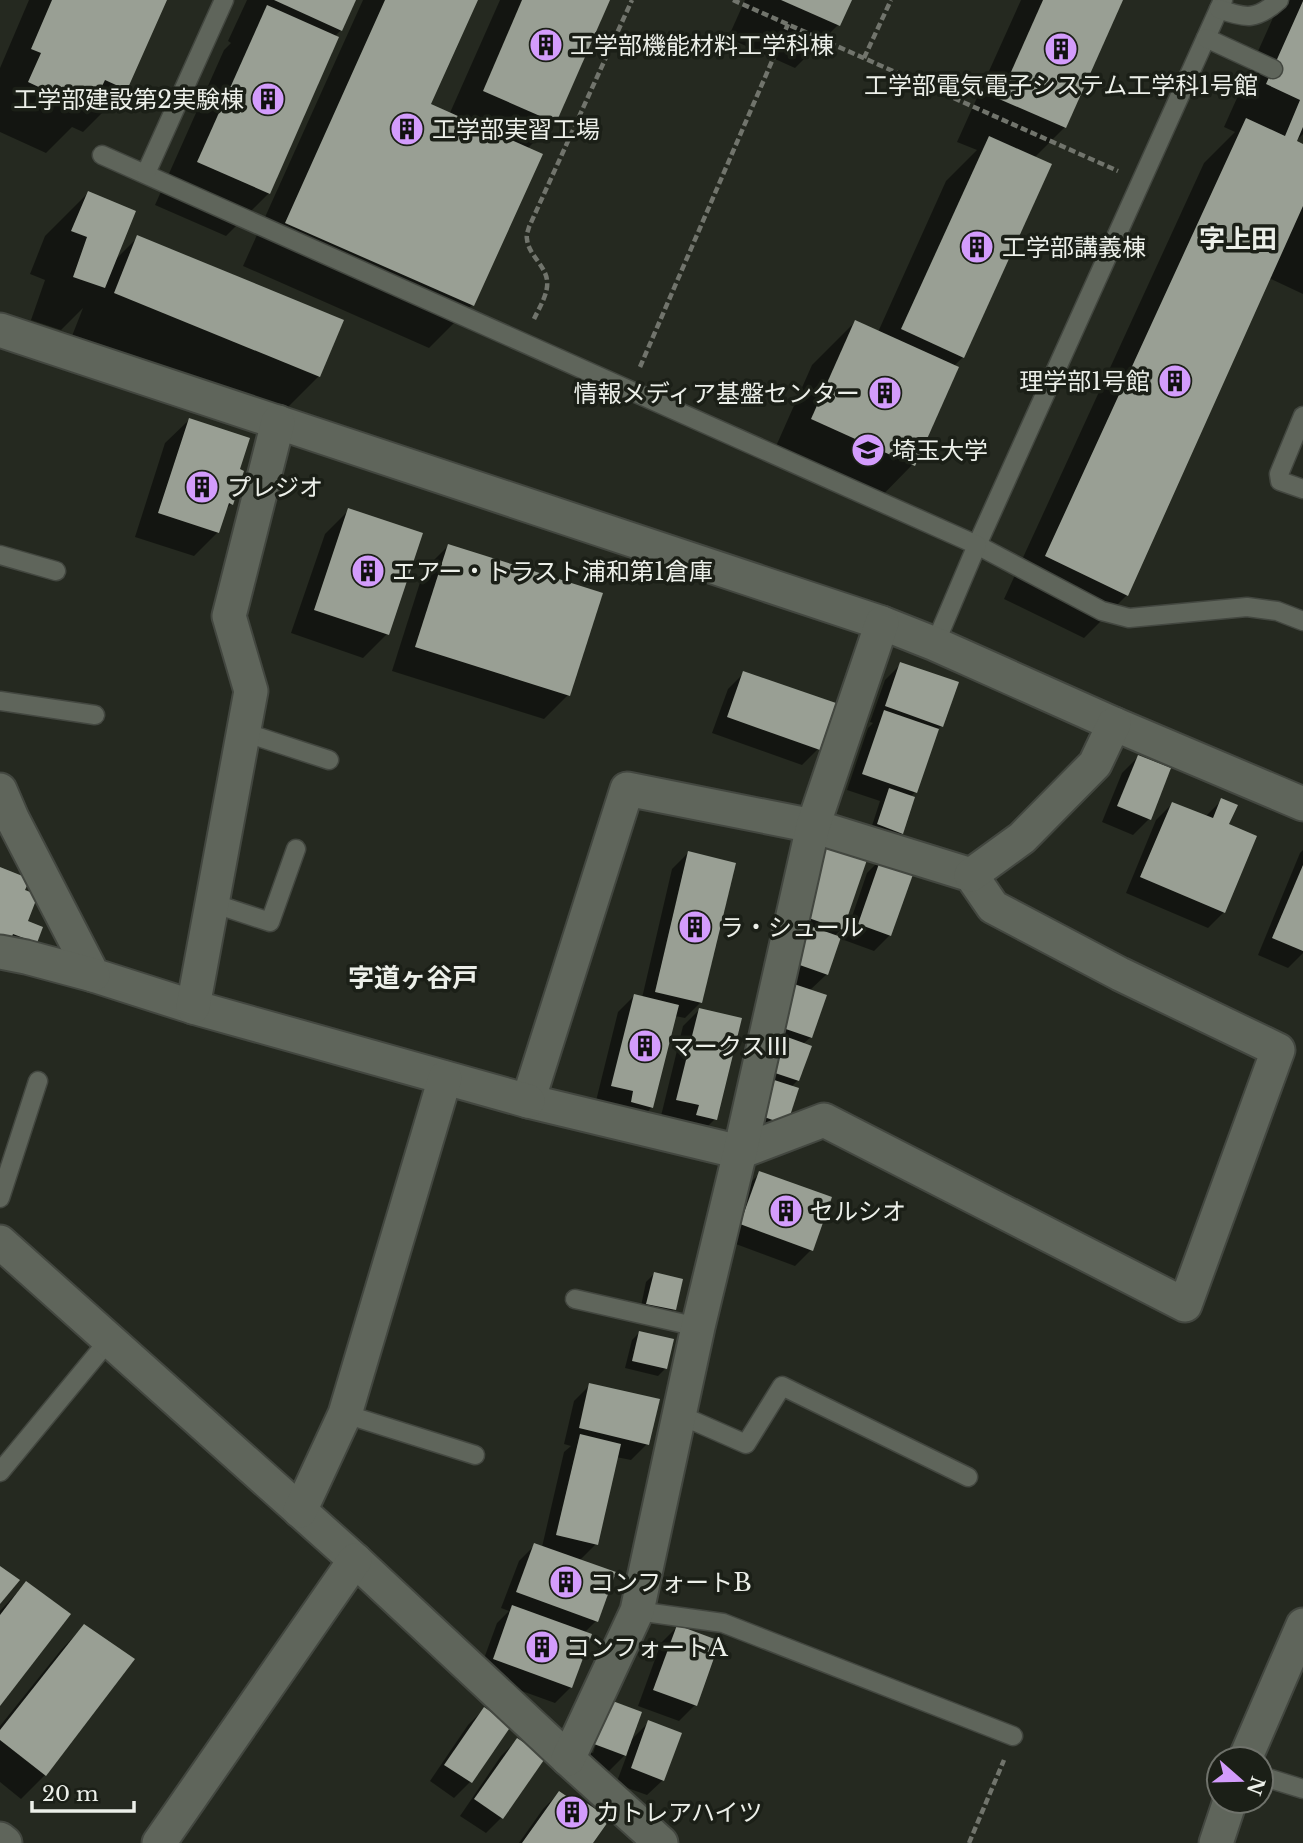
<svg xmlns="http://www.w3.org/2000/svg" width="1303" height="1843" font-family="'Libre Baskerville','Noto Sans JP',serif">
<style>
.shadow{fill:#0007;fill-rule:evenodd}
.building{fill:#999f94}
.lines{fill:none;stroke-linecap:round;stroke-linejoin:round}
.service-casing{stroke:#434740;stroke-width:21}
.minor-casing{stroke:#434740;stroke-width:37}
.path{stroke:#71746c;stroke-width:4.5;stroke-dasharray:7 3.5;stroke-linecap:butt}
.service{stroke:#5f655b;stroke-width:18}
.minor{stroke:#5f655b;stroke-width:33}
.labels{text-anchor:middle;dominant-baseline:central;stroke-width:7;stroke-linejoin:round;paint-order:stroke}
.poi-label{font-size:24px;fill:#ecefe9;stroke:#1b1f17;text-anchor:start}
.neighbourhood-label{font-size:26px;font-weight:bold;fill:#ecefe9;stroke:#1b1f17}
</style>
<rect width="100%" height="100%" fill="#252920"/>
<g class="shadow">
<path d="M29 0H165L126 89 83 132 72 127 46 153 0 132V68Z"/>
<path d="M247 0H354L341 30 334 37 269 193 226 236 155 205 224 50 231 43 228 41Z"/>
<path d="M363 0H476L429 105 449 115 500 0H608L554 122 527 149 472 305 429 348 243 266Z"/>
<path d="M745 0H850L838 25 795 68 728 38Z"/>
<path d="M1021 0H1121L1065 127 1034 158 963 357 953 367 913 464 870 508 769 462 812 365 855 322 878 332 946 181 977 150 957 142Z"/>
<path d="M1281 0H1303V134L1295 142 1303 146V294L1269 278 1127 595 1084 638 1004 599 1204 163 1235 132 1224 127Z"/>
<path d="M88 193 115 260 138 237 319 376 276 419 72 336 83 308 61 330 31 320 45 280 30 274 45 236Z"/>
<path d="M189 420 237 471 231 504 225 510 218 532 194 556 135 537 165 443Z"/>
<path d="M349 510 387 634 363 658 291 633 325 534Z"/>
<path d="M448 546 568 695 544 719 392 671 424 570Z"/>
<path d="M901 664 941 726 937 730 915 792 910 797 902 833 894 840 870 832 880 801 847 790 868 728 873 723 870 722 885 680Z"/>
<path d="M744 673 818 749 802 765 712 733 728 689Z"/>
<path d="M1138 757 1149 819 1133 835 1102 822 1122 773Z"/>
<path d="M1222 800 1227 825 1224 912 1208 928 1126 893 1156 820 1172 804 1205 817Z"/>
<path d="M1303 850V953L1288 968 1258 955 1300 853Z"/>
<path d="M688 853 701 1002 685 1018 675 1016 652 1107 636 1123 596 1101 618 1012 634 996 642 998 672 869Z"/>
<path d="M811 857 842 929 834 936 827 974 809 991 811 1037 803 1044 798 1080 791 1087 777 1132 749 1122Z"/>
<path d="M883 857 890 935 874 951 844 940 867 873Z"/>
<path d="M0 868 23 891 26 922 35 942 19 958 0 950Z"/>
<path d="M699 1010 715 1119 699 1135 681 1131 684 1121 661 1116 683 1026Z"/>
<path d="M760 1173 811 1250 795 1266 725 1240 744 1189Z"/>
<path d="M654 1274 674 1309 667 1317 640 1311 646 1282Z"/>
<path d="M639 1333 666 1368 658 1376 625 1368 632 1340Z"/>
<path d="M590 1385 647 1444 631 1460 616 1457 596 1544 579 1561 596 1621 584 1633 571 1687 555 1703 478 1675 497 1623 509 1611 501 1608 519 1561 535 1545 542 1547 564 1452 571 1446 564 1444 574 1401Z"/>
<path d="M26 1583 0 1703V1611Z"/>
<path d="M84 1626 132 1659 45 1775 21 1799 0 1782V1726L61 1650Z"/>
<path d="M677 1627 695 1705 679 1721 638 1706 661 1643Z"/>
<path d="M611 1702 640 1713 630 1741 649 1722 679 1734 663 1780 647 1795 616 1784 628 1752 609 1771 579 1760 595 1718ZM602 1719H605L593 1753 590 1752Z"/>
<path d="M484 1709 509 1726 470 1782 454 1798 430 1781 468 1725Z"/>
<path d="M517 1740 501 1818 486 1833 460 1816 501 1756Z"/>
<path d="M559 1793 578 1806 591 1843H519L543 1809Z"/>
</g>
<g class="building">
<path d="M52 0H167L127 90 105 80 90 111 28 82 41 53 31 49Z"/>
<path d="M274 0H356L342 31Z"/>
<path d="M385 0H478L431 104 543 154 474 306 285 223Z"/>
<path d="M522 0H610L556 123 483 91Z"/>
<path d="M781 0H852L840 26Z"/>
<path d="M1043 0H1123L1066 128 999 99Z"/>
<path d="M1303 1V127L1297 141 1303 144V206L1128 596 1045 556 1246 118 1285 136 1300 100 1266 84Z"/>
<path d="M267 5 339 37 270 194 197 162Z"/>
<path d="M989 136 1052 164 964 358 901 329Z"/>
<path d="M88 191 136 211 105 288 73 277 87 237 71 231Z"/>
<path d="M137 235 344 320 320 377 114 293Z"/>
<path d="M855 320 959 367 915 466 811 419Z"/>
<path d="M189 418 250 438 240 469 244 471 233 505 229 503 219 533 158 513Z"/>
<path d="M348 508 423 533 389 635 314 610Z"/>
<path d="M448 544 603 593 570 696 415 647Z"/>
<path d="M900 662 959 682 943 727 885 706Z"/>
<path d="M743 671 836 703 820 750 727 717Z"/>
<path d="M884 710 939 729 917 793 862 774Z"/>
<path d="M1138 755 1171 768 1151 820 1117 806Z"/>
<path d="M889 788 915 797 903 834 877 824Z"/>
<path d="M1221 798 1238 805 1229 824 1257 836 1225 913 1140 877 1172 802 1213 818Z"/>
<path d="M826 839 869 854 843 930 800 915Z"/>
<path d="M688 851 736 863 702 1003 655 992Z"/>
<path d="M882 855 916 866 891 936 858 924Z"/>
<path d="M1303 865V951L1272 938Z"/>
<path d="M0 867 30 879 25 890 38 895 28 921 43 927 37 943 13 934 11 939 0 935Z"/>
<path d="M807 925 841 937 828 975 794 963Z"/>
<path d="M791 983 827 995 812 1038 777 1026Z"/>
<path d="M634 994 679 1005 653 1108 631 1102 633 1091 611 1086Z"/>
<path d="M699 1008 742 1018 717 1120 696 1115 699 1105 676 1100Z"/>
<path d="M779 1034 812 1046 799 1081 766 1070Z"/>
<path d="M768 1078 799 1088 787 1125 756 1114Z"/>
<path d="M759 1171 832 1197 813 1251 740 1224Z"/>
<path d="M654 1272 683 1279 676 1310 646 1304Z"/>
<path d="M639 1331 674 1339 667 1369 632 1361Z"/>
<path d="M589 1383 660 1399 649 1445 579 1428Z"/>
<path d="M580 1434 621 1444 598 1545 556 1535Z"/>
<path d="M534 1543 616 1572 598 1622 516 1592Z"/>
<path d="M0 1566 20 1580 0 1604Z"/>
<path d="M26 1581 71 1614 0 1706V1615Z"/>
<path d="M512 1605 592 1634 572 1688 493 1659Z"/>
<path d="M84 1624 135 1659 46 1776 0 1740V1730Z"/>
<path d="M677 1625 720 1641 697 1706 653 1690Z"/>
<path d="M610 1700 642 1712 626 1756 594 1744Z"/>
<path d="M484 1707 511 1726 472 1783 444 1765Z"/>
<path d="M648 1720 682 1733 664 1781 631 1768Z"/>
<path d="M517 1738 546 1757 503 1819 474 1799Z"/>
<path d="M559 1791 578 1804 582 1800 610 1819 593 1843H522Z"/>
</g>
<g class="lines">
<defs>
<g id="service">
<path d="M1223 0 977 545 1102 611 1129 618 1247 607 1277 611 1303 621"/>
<path d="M1219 9C1246 19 1257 20 1279 0"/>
<path d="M1206 38 1273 69"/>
<path d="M102 155 977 545 935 644"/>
<path d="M146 173 224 0"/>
<path d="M1303 416 1279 474 1280 481 1303 489"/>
<path d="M0 555 56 571"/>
<path d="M0 701 95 715"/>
<path d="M243 732 329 760"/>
<path d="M212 903 270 922 296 849"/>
<path d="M0 1198 38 1081"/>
<path d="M575 1299 698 1327"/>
<path d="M345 1414 475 1455"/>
<path d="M680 1415 746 1444 782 1386 968 1477"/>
<path d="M0 1472 109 1340"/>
<path d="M637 1611 723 1623 1013 1736"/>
<path d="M1261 1776 1303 1789"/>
</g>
<g id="minor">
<path d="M0 330 882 623 935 644 1114 724 1303 804"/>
<path d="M627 789 813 826 971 875 993 907 1120 974 1278 1050 1185 1305 824 1120 740 1152 528 1101Z"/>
<path d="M0 790 12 818 93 975 193 1007 528 1101"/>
<path d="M971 875 1022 838 1095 764 1114 724"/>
<path d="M0 952 26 957 93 975"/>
<path d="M193 1007 251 691 229 616 278 422"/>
<path d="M0 1242 355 1560 568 1759 661 1843"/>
<path d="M300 1511 345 1414 445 1078"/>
<path d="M568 1759 637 1611 698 1327 740 1152 813 826 882 623"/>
<path d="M1245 1759 1303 1625"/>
<path d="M0 1839 5 1843"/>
<path d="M159 1843 355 1560"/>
<path d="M1216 1843 1230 1801"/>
</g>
</defs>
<use href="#service" class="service-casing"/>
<use href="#minor" class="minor-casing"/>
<g class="path">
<path d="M733 0 1118 171"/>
<path d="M864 58 891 0"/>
<path d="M534 319C539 308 549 293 547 280 545 265 528 254 527 239 526 235 528 231 529 227L632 0"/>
<path d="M640 367 788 24"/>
<path d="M969 1843 1004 1760"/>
</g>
<use href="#service" class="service"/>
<use href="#minor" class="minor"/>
</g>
<defs>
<symbol id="building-disc" viewBox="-11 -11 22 22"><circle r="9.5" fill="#d39cfc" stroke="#1b1f17"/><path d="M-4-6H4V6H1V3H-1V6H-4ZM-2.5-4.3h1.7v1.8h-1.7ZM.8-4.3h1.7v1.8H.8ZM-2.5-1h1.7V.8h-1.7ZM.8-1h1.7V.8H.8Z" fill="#111"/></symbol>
<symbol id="university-disc" viewBox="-11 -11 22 22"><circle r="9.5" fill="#d39cfc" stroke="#1b1f17"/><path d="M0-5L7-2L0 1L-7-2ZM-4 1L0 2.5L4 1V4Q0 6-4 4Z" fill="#111"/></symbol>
</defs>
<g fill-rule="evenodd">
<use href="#building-disc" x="527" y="26" width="38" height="38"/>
<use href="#building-disc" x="1042" y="30" width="38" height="38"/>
<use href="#building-disc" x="249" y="80" width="38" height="38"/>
<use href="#building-disc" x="388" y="110" width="38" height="38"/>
<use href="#building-disc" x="958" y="228" width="38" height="38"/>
<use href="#building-disc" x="1156" y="362" width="38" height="38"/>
<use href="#building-disc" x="866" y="374" width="38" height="38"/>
<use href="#university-disc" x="849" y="431" width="38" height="38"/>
<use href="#building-disc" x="183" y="468" width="38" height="38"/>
<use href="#building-disc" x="349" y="552" width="38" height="38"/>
<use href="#building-disc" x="676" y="908" width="38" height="38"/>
<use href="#building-disc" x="626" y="1027" width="38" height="38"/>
<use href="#building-disc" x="767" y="1192" width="38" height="38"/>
<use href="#building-disc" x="547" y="1563" width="38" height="38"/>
<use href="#building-disc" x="523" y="1628" width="38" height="38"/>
<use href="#building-disc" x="553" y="1793" width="38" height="38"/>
</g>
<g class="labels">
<g class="poi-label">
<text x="570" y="45">工学部機能材料工学科棟</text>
<text x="1061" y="85" text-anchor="middle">工学部電気電子システム工学科1号館</text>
<text x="244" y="99" text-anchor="end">工学部建設第2実験棟</text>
<text x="432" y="129">工学部実習工場</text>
<text x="1002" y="247">工学部講義棟</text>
<text x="1150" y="381" text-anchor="end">理学部1号館</text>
<text x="860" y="393" text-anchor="end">情報メディア基盤センター</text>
<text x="892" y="450">埼玉大学</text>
<text x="227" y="487">プレジオ</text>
<text x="392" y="571">エアー・トラスト浦和第1倉庫</text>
<text x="720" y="927">ラ・シュール</text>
<text x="670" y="1046">マークスⅢ</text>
<text x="810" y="1211">セルシオ</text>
<text x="590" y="1582">コンフォートB</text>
<text x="566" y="1647">コンフォートA</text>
<text x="596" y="1812">カトレアハイツ</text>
</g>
<g class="neighbourhood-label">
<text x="1238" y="239">字上田</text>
<text x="413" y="978">字道ヶ谷戸</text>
</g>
</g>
<g transform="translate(1240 1780) rotate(110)"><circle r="33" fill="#1b1f17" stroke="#6f726b" stroke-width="2"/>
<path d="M0-5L12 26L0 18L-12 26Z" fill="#d39cfc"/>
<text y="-10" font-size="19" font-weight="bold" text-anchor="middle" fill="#ecefe9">N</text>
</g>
<path d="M32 1801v10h102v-10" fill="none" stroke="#ecefe9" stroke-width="3.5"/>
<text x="42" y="1801" font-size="21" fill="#ecefe9" stroke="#1b1f17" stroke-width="5" paint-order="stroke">20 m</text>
</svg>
